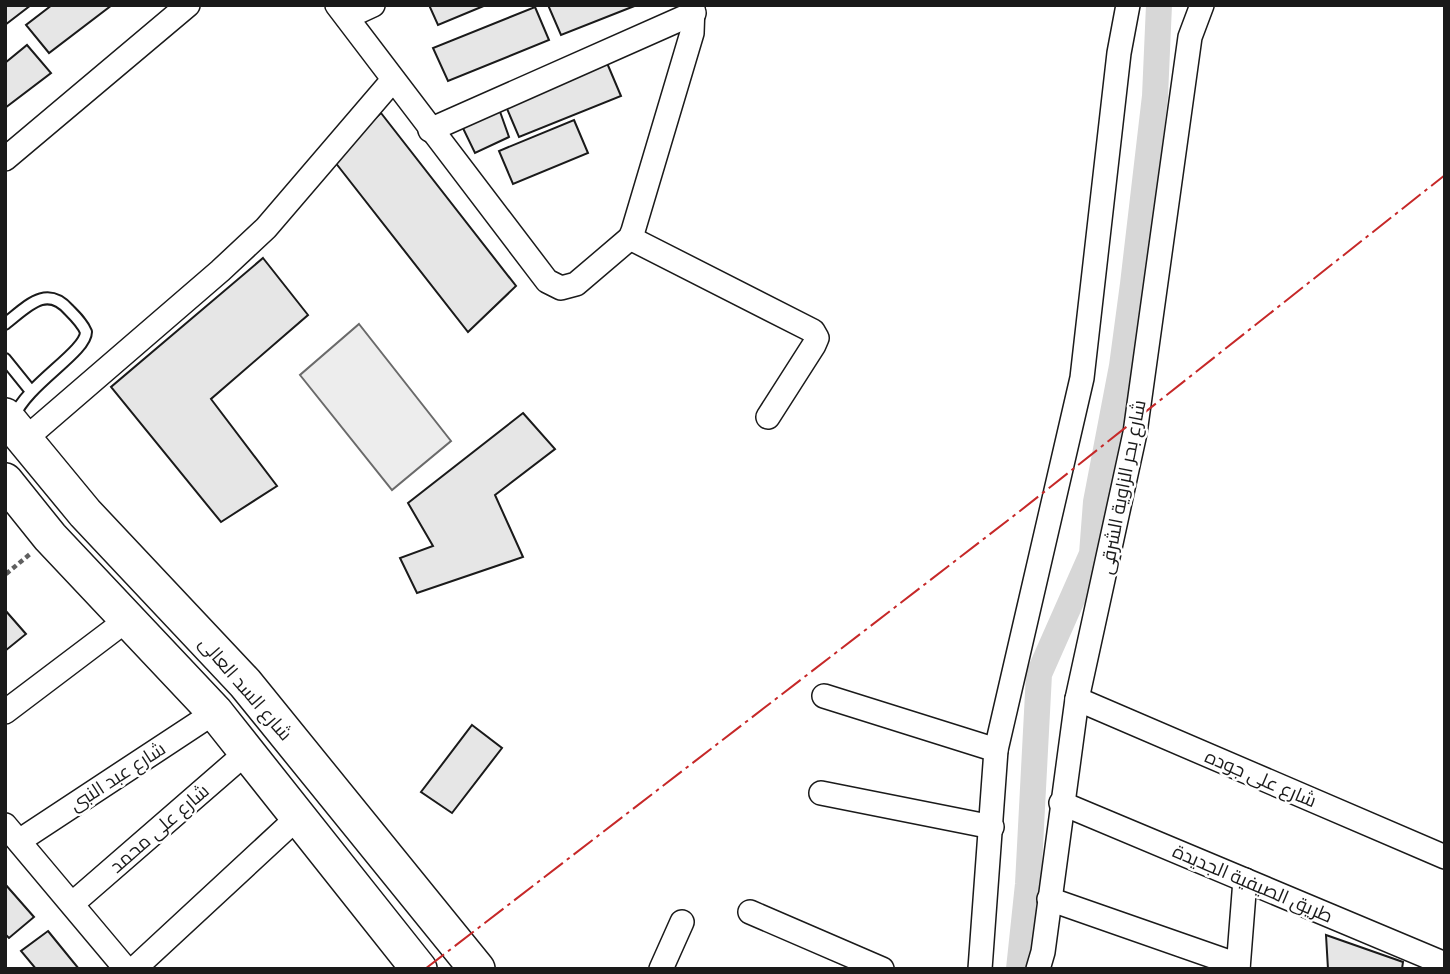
<svg xmlns="http://www.w3.org/2000/svg" width="1450" height="974" font-family="'Public Sans',Cairo,sans-serif">
<style>
.built{fill:#ededed;stroke:#6a6a6a;stroke-width:2}
.lines{fill:none;stroke-linecap:round;stroke-linejoin:round}
.canal{stroke:#d7d7d7;stroke-width:26}
.building{fill:#e6e6e6;stroke:#1a1a1a;stroke-width:2}
.lane-casing{stroke:#1a1a1a;stroke-width:14}
.street-casing{stroke:#1a1a1a;stroke-width:26}
.primary-casing{stroke:#1a1a1a;stroke-width:38}
.path{stroke:#5f5f5f;stroke-width:4.5;stroke-dasharray:5 3.5;stroke-linecap:butt}
.lane{stroke:#fff;stroke-width:10}
.street{stroke:#fff;stroke-width:23}
.primary{stroke:#fff;stroke-width:35}
.power{stroke:#c62828;stroke-width:2;stroke-dasharray:24 5 3.5 5;stroke-linecap:butt}
.labels{text-anchor:middle;dominant-baseline:central;stroke-width:5;stroke-linejoin:round;paint-order:stroke}
.street-label{font-size:19px;fill:#1a1a1a;stroke:#fff}
</style>
<rect width="100%" height="100%" fill="#fff"/>
<path class="built" d="M359 324 451 441 392 490 300 375Z"/>
<g class="lines">
<path class="canal" d="M1019 969 1028 884 1039 674 1092 554 1096 502 1122 366 1133 284 1155 96 1159 5"/>
</g>
<g class="building">
<path d="M5 5H31L5 25Z"/>
<path d="M52 5H112L49 53 26 25Z"/>
<path d="M429 5H486L438 25Z"/>
<path d="M548 5H637L561 35Z"/>
<path d="M535 7 549 40 448 81 433 48Z"/>
<path d="M27 45 51 73 5 108V63Z"/>
<path d="M607 63 621 96 519 137 505 104Z"/>
<path d="M498 106 509 137 475 153 460 122Z"/>
<path d="M381 113 516 286 468 332 331 157Z"/>
<path d="M574 120 588 153 513 184 499 151Z"/>
<path d="M263 258 308 315 211 399 277 486 221 522 111 387Z"/>
<path d="M523 413 555 449 495 495 523 557 417 593 400 558 433 546 408 503Z"/>
<path d="M5 610 26 634 5 651Z"/>
<path d="M472 725 502 748 452 813 421 792Z"/>
<path d="M5 884 34 917 9 938 5 934Z"/>
<path d="M48 931 79 969H36L21 951Z"/>
<path d="M1326 935 1403 962 1402 969H1328Z"/>
</g>
<g class="lines">
<defs>
<g id="lane">
<path d="M5 324C27 307 46 284 69 310 76 317 83 324 86 332 86 352 26 385 14 417"/>
<path d="M5 359 30 390"/>
</g>
<g id="street">
<path d="M337 5 547 281 561 288 576 284 630 238 633 231 692 33 693 5"/>
<path d="M347 17 373 5"/>
<path d="M430 130 694 13"/>
<path d="M5 159 188 5"/>
<path d="M630 238 813 331 817 338 814 345 768 417"/>
<path d="M24 440 220 271 266 228 392 81"/>
<path d="M824 696 996 750"/>
<path d="M1077 699 1445 857"/>
<path d="M5 712 128 619"/>
<path d="M821 793 992 827"/>
<path d="M1061 803 1445 964"/>
<path d="M5 825 126 969"/>
<path d="M19 841 215 712"/>
<path d="M1049 899 1238 965"/>
<path d="M72 904 247 752"/>
<path d="M750 912 882 969"/>
<path d="M134 969 297 818"/>
<path d="M661 969 682 922"/>
<path d="M980 969 996 750 1082 378 1119 53 1128 5"/>
<path d="M1038 969 1043 952 1077 699 1135 433 1190 37 1202 5"/>
<path d="M1238 969 1245 880"/>
</g>
<g id="primary">
<path d="M5 416 85 513 245 683 477 969"/>
<path d="M5 481 50 537 215 712 419 969"/>
</g>
</defs>
<use href="#lane" class="lane-casing"/>
<use href="#street" class="street-casing"/>
<use href="#primary" class="primary-casing"/>
<path class="path" d="M6 574 30 554"/>
<use href="#lane" class="lane"/>
<use href="#street" class="street"/>
<use href="#primary" class="primary"/>
<path class="power" d="M425 969 1020 511 1445 175"/>
</g>
<g class="labels">
<g class="street-label">
<text transform="translate(1122 487) rotate(-79)">شارع بحر الزاوية الشرقى</text>
<text transform="translate(246 688) rotate(49)">شارع السد العالى</text>
<text transform="translate(117 776) rotate(-33)">شارع عبد النبى</text>
<text transform="translate(1261 778) rotate(23)">شارع على جوده</text>
<text transform="translate(159 828) rotate(-41)">شارع على محمد</text>
<text transform="translate(1253 883) rotate(23)">طريق الصيفية الجديدة</text>
</g>
</g>
<rect width="1450" height="974" fill="none" stroke="#1a1a1a" stroke-width="14"/>
</svg>
